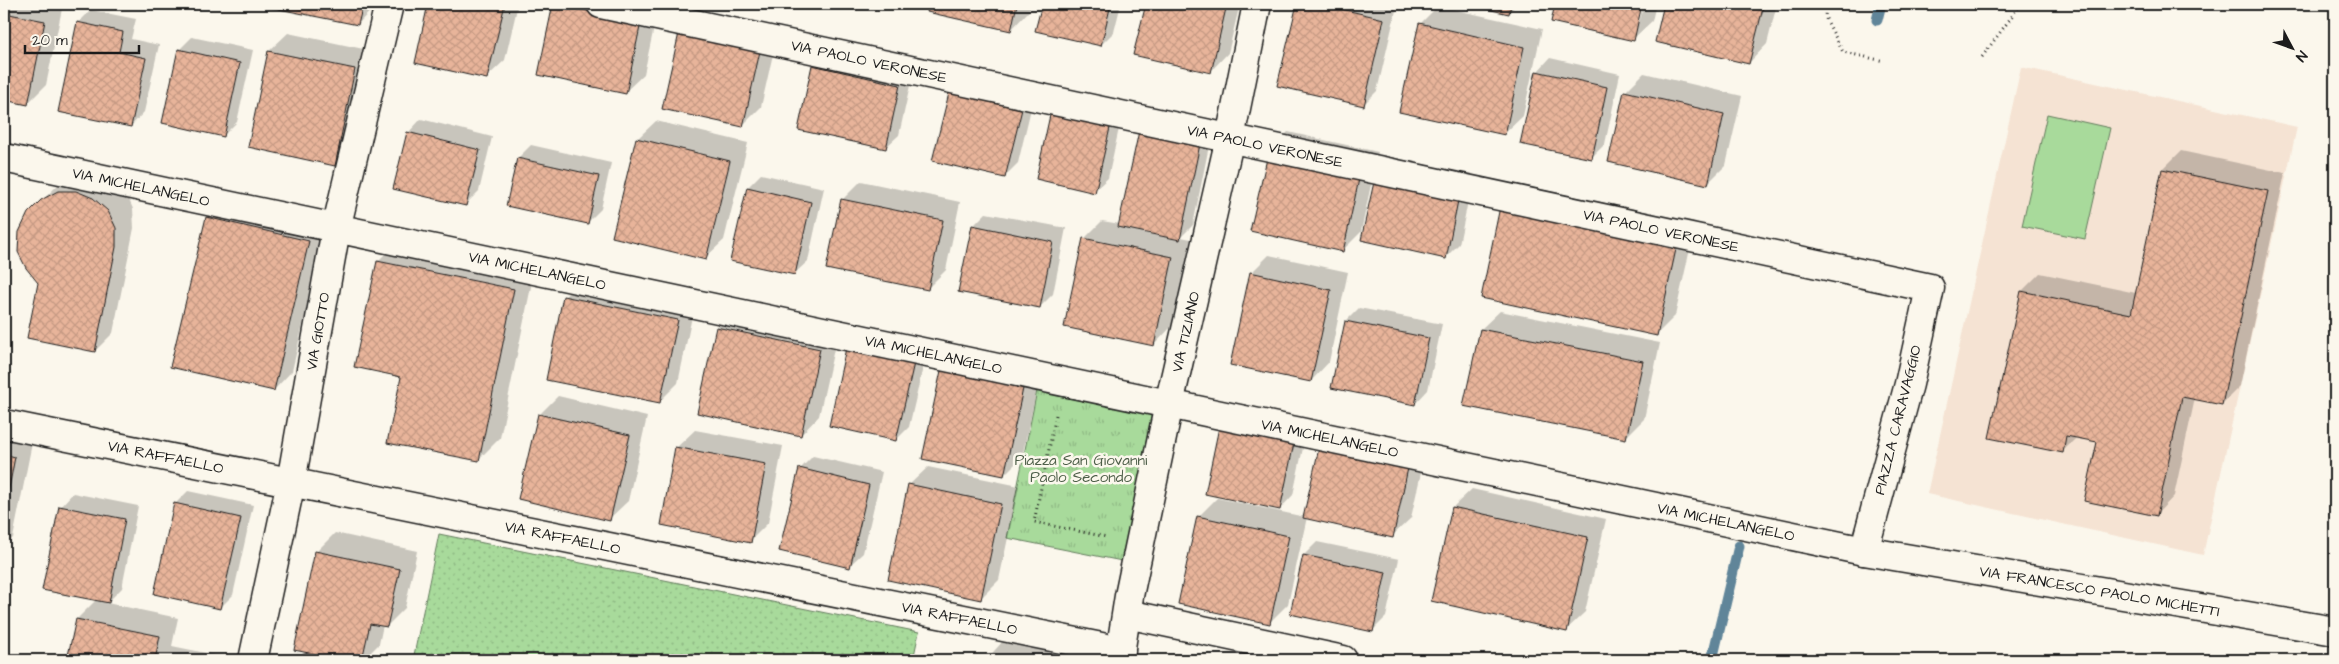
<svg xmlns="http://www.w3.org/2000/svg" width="2339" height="664" font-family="'Architects Daughter',sans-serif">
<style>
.built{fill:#f5e3d3}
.grass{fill:url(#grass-dots);stroke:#627b5c}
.park{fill:url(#park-tufts);stroke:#627b5c}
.pitch{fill:#a8da9b;stroke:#627b5c}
.shadow{fill:#0003;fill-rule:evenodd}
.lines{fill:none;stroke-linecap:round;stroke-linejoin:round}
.stream{stroke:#608599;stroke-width:11}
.building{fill:url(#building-cross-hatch);stroke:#1c1c1c}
.minor-casing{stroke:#1c1c1c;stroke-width:31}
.path{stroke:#1c1c1c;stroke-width:3;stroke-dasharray:1 4;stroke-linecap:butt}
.minor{stroke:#fbf7ec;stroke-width:28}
.labels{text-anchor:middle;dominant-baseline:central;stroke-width:5;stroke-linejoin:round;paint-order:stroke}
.street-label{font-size:15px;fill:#1c1c1c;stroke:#fbf7ec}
.park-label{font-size:15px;fill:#4d5e48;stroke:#fbf7ec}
</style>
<defs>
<pattern id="grass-dots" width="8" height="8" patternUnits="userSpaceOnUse" patternTransform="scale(1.25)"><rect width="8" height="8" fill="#a8da9b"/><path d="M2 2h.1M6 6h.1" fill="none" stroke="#90ba85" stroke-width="1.8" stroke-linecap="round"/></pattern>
<pattern id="park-tufts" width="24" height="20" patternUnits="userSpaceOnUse" patternTransform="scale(1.25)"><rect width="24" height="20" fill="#a8da9b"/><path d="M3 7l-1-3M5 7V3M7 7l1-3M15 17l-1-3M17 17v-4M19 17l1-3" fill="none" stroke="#90ba85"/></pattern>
<pattern id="building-cross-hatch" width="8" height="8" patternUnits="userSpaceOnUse" patternTransform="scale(1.25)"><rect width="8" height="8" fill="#e8b49a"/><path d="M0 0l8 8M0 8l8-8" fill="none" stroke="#c69a84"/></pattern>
</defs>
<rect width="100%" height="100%" fill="#fbf7ec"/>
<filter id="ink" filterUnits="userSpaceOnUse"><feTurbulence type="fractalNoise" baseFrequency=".02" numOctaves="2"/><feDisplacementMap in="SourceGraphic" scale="10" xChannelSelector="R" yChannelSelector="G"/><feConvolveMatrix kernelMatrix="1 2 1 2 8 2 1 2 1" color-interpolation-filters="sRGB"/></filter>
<g filter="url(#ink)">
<path class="built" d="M2021 67 2297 127 2203 555 1927 494Z"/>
<path class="grass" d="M439 534 919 632 913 660H413Z"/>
<path class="park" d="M1040 376 1155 399 1122 561 1007 538Z"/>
<path class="pitch" d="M2047 114 2110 128 2085 239 2022 226Z"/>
<g class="shadow">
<path d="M4 4H63L46 85 27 104 4 99Z"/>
<path d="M255 4H377L358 24Z"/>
<path d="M430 4H518L505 60 486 78 416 62Z"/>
<path d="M554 4H659L644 74 625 92 539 74Z"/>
<path d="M930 4H1031L1029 11 1011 30 928 11Z"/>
<path d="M1043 4H1121L1114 32 1101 45 1037 30Z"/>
<path d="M1147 4H1240L1228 53 1210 72 1135 54Z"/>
<path d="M1298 4H1388L1397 6 1377 91 1363 105 1279 85Z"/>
<path d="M1471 4H1517L1509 12Z"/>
<path d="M1556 4H1641L1637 20H1640L1643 4H1656L1652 21 1633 39 1552 21Z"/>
<path d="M1665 4H1777L1767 44 1749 63 1656 42Z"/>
<path d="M1438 6 1542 29 1523 116 1504 134 1420 24Z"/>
<path d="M91 10 136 19 131 39 159 45 144 112 131 126 78 23Z"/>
<path d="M778 32 761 107 743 125 664 108Z"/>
<path d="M288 33 373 51 353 146 335 164 269 51Z"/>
<path d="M192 37 253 50 237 122 224 135 179 50Z"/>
<path d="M827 53 913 72 899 135 885 148 813 66Z"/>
<path d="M1550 58 1620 74 1605 144 1592 157 1537 72Z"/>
<path d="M1644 73 1742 96 1726 165 1707 184 1625 92Z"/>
<path d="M963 80 1034 96 1018 163 1005 176 950 93Z"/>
<path d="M1124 106 1108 178 1094 191 1037 178Z"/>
<path d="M421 119 492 137 479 191 465 205 408 133Z"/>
<path d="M656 121 748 143 724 240 705 258 637 139Z"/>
<path d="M1212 131 1193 225 1181 237 1191 239 1172 326 1154 345 1084 239 1102 221 1120 224Z"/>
<path d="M1288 132 1378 152 1361 232 1342 251 1270 151Z"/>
<path d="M531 145 611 163 601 209 588 222 518 158Z"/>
<path d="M2181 151 2285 173 2240 386 2222 404 2195 398 2174 496 2156 515 2098 441 2077 437 2062 452 1991 437 2022 291 2040 273 2136 293 2163 169Z"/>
<path d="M761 174 824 188 808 261 794 274 731 260 748 187Z"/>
<path d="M1473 178 1459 244 1446 257 1363 239Z"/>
<path d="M861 181 960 202 946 270 928 288 842 200Z"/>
<path d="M61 182 126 193 133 209 134 228 113 333 95 351 40 282 29 213Z"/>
<path d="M1521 185 1696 222 1675 316 1657 334 1503 203Z"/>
<path d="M225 200 327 223 292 371 274 390 207 218Z"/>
<path d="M986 213 1066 228 1053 294 1040 307 973 226Z"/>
<path d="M399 240 535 267 500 438 478 460 402 376 378 261Z"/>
<path d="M1269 255 1348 272 1329 362 1311 381 1251 273Z"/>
<path d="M583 279 695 302 678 383 659 402 564 297Z"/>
<path d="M1359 308 1442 324 1428 390 1415 404 1346 321Z"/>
<path d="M736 309 838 331 819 416 801 435 698 412 717 327Z"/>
<path d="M1500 311 1660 343 1644 419 1626 437 1464 405 1481 329Z"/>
<path d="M861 336 927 350 909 427 896 440Z"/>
<path d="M1042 366 1022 457 1004 475 923 458Z"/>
<path d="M558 396 647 417 628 501 609 519 539 415Z"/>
<path d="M1307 429 1293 495 1280 509 1206 493Z"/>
<path d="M695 430 783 446 768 523 750 541 676 448Z"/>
<path d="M1338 431 1426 450 1411 518 1392 536 1307 517 1288 604 1270 622 1180 603 1198 517 1217 498 1305 517 1320 449ZM1332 450 1415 468 1414 470 1332 452Z"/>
<path d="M4 433 33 438 13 538 4 547Z"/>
<path d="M813 456 882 472 863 553 849 566 800 469Z"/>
<path d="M928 467 1019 486 999 580 981 598 909 485Z"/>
<path d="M1472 489 1606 519 1585 612 1566 630 1432 600 1453 507Z"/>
<path d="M188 491 253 505 233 595 220 608 175 504Z"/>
<path d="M73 493 138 506 122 588 107 603 178 618 172 646 240 660H69L77 619 97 599 60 507Z"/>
<path d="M335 533 417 551 405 608 387 626 383 625 379 644 363 660H350L296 650 316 552Z"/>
<path d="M1317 542 1399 559 1386 617 1373 630 1304 555Z"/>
<path d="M1004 640 1102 660H986Z"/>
</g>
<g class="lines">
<g class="stream">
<path d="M1877 20 1881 4"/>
<path d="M1712 660 1739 546"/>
</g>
</g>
<g class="building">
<path d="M254 4H363L358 25Z"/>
<path d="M428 4H505L487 79 415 63Z"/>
<path d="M553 4 641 22 626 94 538 75Z"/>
<path d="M929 4H1017L1011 31 927 12Z"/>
<path d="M1042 4H1111L1101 46 1035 31Z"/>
<path d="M1146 4H1227L1211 73 1133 55Z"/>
<path d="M1297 4H1320L1384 19 1364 106 1277 86Z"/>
<path d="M1465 4H1511L1509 14Z"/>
<path d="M1555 4H1642L1634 41 1551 22Z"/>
<path d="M1664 4H1764L1749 64 1655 42Z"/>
<path d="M4 13 45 21 28 105 4 100Z"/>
<path d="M77 22 123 32 119 52 146 58 131 127 58 112Z"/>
<path d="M1419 23 1524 47 1505 135 1399 112Z"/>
<path d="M679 33 760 51 743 127 662 109Z"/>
<path d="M178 49 240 63 224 137 162 123Z"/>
<path d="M268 51 355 69 335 166 248 147Z"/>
<path d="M812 65 900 85 886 149 798 130Z"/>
<path d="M1536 71 1607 87 1592 159 1520 144Z"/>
<path d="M1624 91 1724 114 1708 185 1608 162Z"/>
<path d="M949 93 1022 109 1005 178 932 161Z"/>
<path d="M1052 106 1112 119 1095 193 1036 179Z"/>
<path d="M1139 131 1200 144 1180 240 1118 227Z"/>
<path d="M407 132 480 150 466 206 393 189Z"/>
<path d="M636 138 730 161 706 260 612 237Z"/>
<path d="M1269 150 1361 170 1343 252 1250 231Z"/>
<path d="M517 158 599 176 588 224 506 206Z"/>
<path d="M2162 169 2268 191 2222 405 2182 397 2157 516 2084 501 2097 442 2066 436 2063 453 1989 438 2021 291 2131 314Z"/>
<path d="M1376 173 1460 191 1446 259 1361 240Z"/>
<path d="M747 187 811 202 795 275 730 261Z"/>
<path d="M58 191H76L93 198 108 211 116 228V247L95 352 27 338 38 283 26 268 18 252 19 232 28 213 41 200Z"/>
<path d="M841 199 943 220 928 290 826 269Z"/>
<path d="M1501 202 1678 240 1657 336 1481 298Z"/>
<path d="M206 217 309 241 274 391 170 367Z"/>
<path d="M972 225 1053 242 1040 308 958 292Z"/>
<path d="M1083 238 1173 257 1154 346 1064 327Z"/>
<path d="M377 261 514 289 479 461 387 443 401 377 354 367Z"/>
<path d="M1250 272 1331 290 1311 382 1230 365Z"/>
<path d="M563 296 678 320 660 403 546 380Z"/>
<path d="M1345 321 1429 338 1415 405 1331 388Z"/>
<path d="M716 327 820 349 801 436 697 413Z"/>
<path d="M1480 329 1643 361 1626 439 1463 406Z"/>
<path d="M846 348 914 363 896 441 829 426Z"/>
<path d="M942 366 1024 384 1004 476 922 459Z"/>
<path d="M538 414 630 435 610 521 518 499Z"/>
<path d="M1219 427 1294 443 1280 510 1205 494Z"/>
<path d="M675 447 766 464 751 543 661 525Z"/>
<path d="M1319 448 1408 468 1393 538 1303 518Z"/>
<path d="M4 454 15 457 4 514Z"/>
<path d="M799 468 869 485 850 568 779 551Z"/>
<path d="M908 484 1001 504 981 600 888 580Z"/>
<path d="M174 503 241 518 220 609 154 594Z"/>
<path d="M59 506 125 519 109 603 42 590Z"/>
<path d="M1452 507 1588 537 1567 632 1431 601Z"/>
<path d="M1197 516 1289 536 1270 624 1178 604Z"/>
<path d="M315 551 400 569 387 627 370 624 362 660H344L294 650Z"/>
<path d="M1303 555 1386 572 1373 632 1290 614Z"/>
<path d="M76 619 160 636 155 660H67Z"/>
</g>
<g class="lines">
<defs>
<g id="minor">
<path id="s1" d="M601 4 1930 288 1909 384 1864 551"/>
<path id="s2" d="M4 158 1864 551 2335 631"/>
<path id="s3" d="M4 424 1121 651"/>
<path d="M1127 614 1343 660"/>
<path id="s4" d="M253 660 291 482 336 229 389 4"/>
<path id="s5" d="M1119 660 1129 596 1169 404 1230 138 1257 4"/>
</g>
</defs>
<use href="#minor" class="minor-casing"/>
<g class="path">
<path d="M1826 4 1825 17 1843 52 1884 61"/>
<path d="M1982 57 2021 4"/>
<path d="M1056 415 1034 522 1107 537"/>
</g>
<use href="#minor" class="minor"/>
</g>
</g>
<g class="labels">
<g class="street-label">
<text stroke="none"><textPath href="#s1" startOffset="274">VIA PAOLO VERONESE</textPath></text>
<text stroke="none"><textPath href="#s1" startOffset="679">VIA PAOLO VERONESE</textPath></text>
<text stroke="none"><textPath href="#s2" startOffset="140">VIA MICHELANGELO</textPath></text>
<text stroke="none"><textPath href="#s1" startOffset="1084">VIA PAOLO VERONESE</textPath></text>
<text stroke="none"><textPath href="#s2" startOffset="545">VIA MICHELANGELO</textPath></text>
<text stroke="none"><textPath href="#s4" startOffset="335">VIA GIOTTO</textPath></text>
<text stroke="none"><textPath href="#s5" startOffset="335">VIA TIZIANO</textPath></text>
<text stroke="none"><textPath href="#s2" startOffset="950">VIA MICHELANGELO</textPath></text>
<text transform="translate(1898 420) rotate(-76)">PIAZZA CARAVAGGIO</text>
<text stroke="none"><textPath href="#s2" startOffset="1355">VIA MICHELANGELO</textPath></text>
<text stroke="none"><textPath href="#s3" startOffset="165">VIA RAFFAELLO</textPath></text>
<text stroke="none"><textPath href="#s2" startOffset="1760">VIA MICHELANGELO</textPath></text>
<text stroke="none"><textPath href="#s3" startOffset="570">VIA RAFFAELLO</textPath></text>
<text stroke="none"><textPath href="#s2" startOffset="2140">VIA FRANCESCO PAOLO MICHETTI</textPath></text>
<text stroke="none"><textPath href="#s3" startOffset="975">VIA RAFFAELLO</textPath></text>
</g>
<g class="park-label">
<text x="1081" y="460">Piazza San Giovanni<tspan x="1081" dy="17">Paolo Secondo</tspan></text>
</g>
</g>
<rect width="2339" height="664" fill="none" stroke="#fbf7ec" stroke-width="20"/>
<rect x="10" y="10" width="2319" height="644" fill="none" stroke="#1c1c1c" stroke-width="2" filter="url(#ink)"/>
<g transform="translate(2292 48) rotate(131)" stroke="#fbf7ec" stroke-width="4" paint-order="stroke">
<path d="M0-4L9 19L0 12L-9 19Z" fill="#1c1c1c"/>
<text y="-8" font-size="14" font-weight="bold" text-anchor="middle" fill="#1c1c1c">N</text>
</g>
<path d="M25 45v8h114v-8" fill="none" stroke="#1c1c1c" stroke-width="2.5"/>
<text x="32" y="45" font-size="15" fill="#1c1c1c" stroke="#fbf7ec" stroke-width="4" paint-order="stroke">20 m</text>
</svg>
